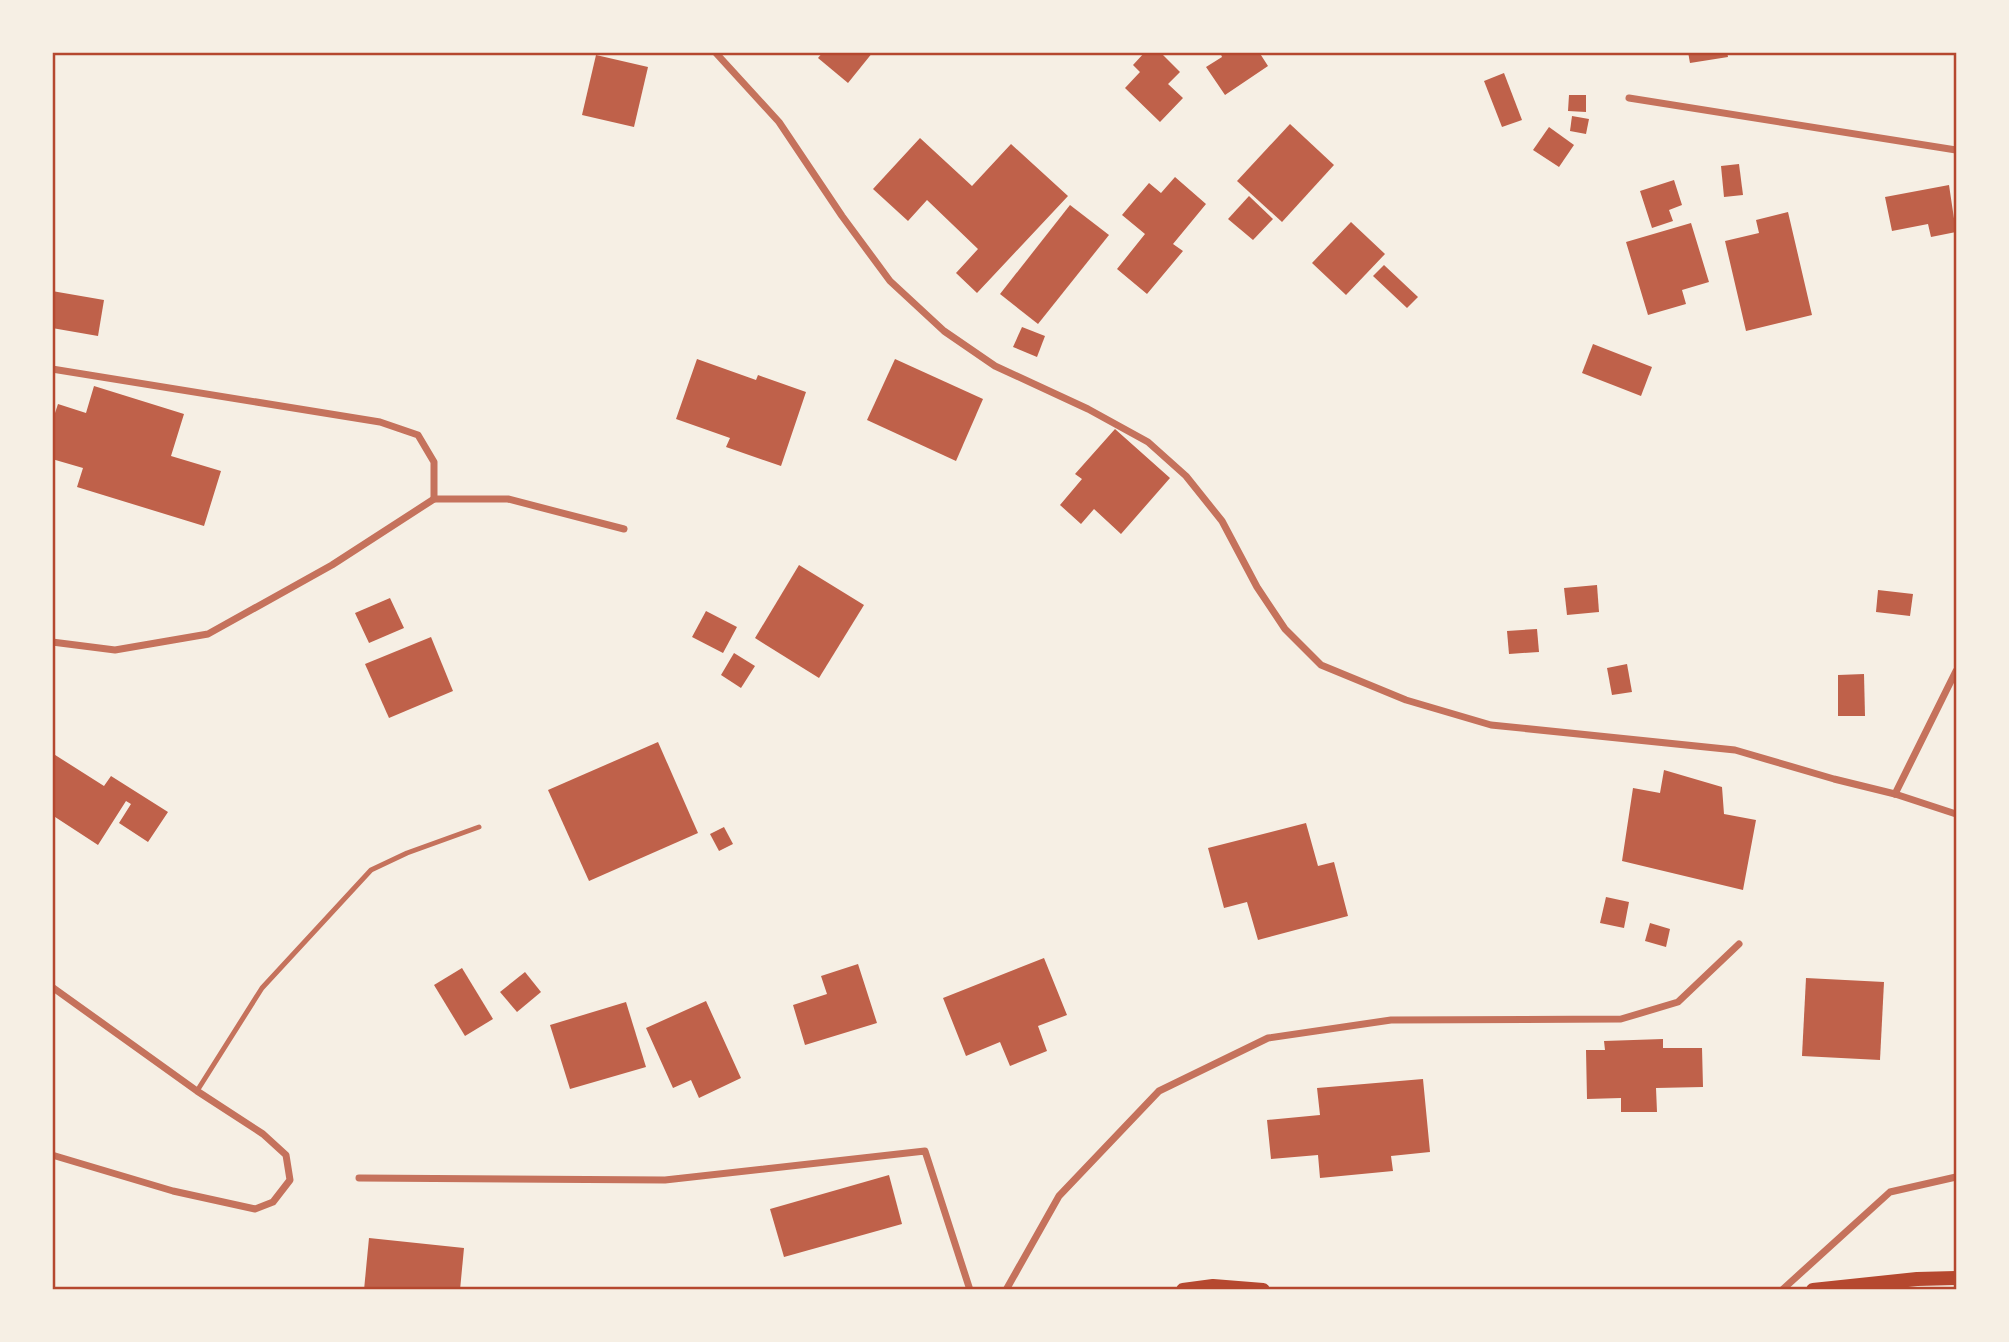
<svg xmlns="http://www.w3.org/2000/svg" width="2009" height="1342" font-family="Raleway,sans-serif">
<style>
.building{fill:#bf614a}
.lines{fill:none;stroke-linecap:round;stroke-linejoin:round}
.service{stroke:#c5725c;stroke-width:5}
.minor{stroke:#c5725c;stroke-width:7}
.secondary{stroke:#b5482f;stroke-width:14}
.neatline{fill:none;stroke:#b5482f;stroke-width:2.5}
</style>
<rect width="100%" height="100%" fill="#f6efe4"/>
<g class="building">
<path d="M823 52H873L848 83 818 58Z"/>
<path d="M1145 52H1160L1180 72 1168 84 1183 98 1160 122 1125 88 1140 72 1133 65Z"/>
<path d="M1220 52H1259L1268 66 1225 95 1206 67 1222 57Z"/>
<path d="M1688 52H1727L1728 57 1690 63Z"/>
<path d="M596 55 648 67 634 127 582 115Z"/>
<path d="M1504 73 1522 120 1502 127 1484 81Z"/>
<path d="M1569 95H1586V112L1568 111Z"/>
<path d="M1572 116 1589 119 1586 134 1570 131Z"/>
<path d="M1290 124 1334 165 1282 222 1237 181Z"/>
<path d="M1549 127 1574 145 1559 167 1533 150Z"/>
<path d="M920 138 972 186 1011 144 1068 196 977 293 956 273 978 249 927 200 908 221 873 189Z"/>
<path d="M1739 164 1743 195 1724 197 1721 166Z"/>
<path d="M1175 177 1206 204 1173 244 1183 251 1147 294 1117 269 1145 234 1122 215 1149 183 1161 193Z"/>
<path d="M1674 180 1682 205 1669 210 1673 221 1652 228 1640 191Z"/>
<path d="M1949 185 1956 232 1931 237 1928 224 1892 231 1885 197Z"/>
<path d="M1249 196 1273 219 1253 240 1228 219Z"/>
<path d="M1070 205 1109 235 1038 324 1000 294Z"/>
<path d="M1788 212 1812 315 1746 331 1725 241 1759 233 1756 220Z"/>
<path d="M1351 222 1385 254 1346 295 1312 263Z"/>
<path d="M1691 223 1709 282 1682 290 1686 304 1648 315 1626 242Z"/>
<path d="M1384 265 1418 297 1407 308 1373 276Z"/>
<path d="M52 291 104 300 98 336 52 328Z"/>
<path d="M1022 327 1045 336 1037 357 1013 347Z"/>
<path d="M1593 344 1652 367 1641 396 1582 373Z"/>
<path d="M697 359 756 380 758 375 806 392 781 466 726 447 730 438 676 419Z"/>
<path d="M895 359 983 399 956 461 867 420Z"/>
<path d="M94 386 184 414 171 456 221 471 204 526 77 487 83 468 52 459V422L58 404 86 413Z"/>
<path d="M1115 429 1170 478 1121 534 1094 509 1081 524 1060 505 1082 479 1075 474Z"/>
<path d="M799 565 864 605 819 678 755 638Z"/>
<path d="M1597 585 1599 612 1567 615 1564 588Z"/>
<path d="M1878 590 1913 594 1910 616 1876 612Z"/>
<path d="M390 598 404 628 369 643 355 613Z"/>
<path d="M706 611 737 627 723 653 692 637Z"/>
<path d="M1537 629 1539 652 1509 654 1507 631Z"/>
<path d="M431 637 453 691 389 718 365 664Z"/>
<path d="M734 653 755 666 741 688 721 675Z"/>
<path d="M1627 664 1632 692 1612 695 1607 668Z"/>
<path d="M1864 674 1865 716H1838V675Z"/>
<path d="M658 742 698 833 589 881 548 790Z"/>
<path d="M52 753 104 786 111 776 168 812 148 842 119 823 131 804 126 801 98 845 52 815Z"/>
<path d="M1664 770 1722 787 1724 814 1756 820 1743 890 1622 861 1633 788 1660 793Z"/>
<path d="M1306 823 1318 866 1334 862 1348 916 1258 940 1247 902 1224 908 1208 848Z"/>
<path d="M724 827 733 844 719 851 710 834Z"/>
<path d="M1606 897 1629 902 1624 928 1600 923Z"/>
<path d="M1650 923 1670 929 1666 947 1645 941Z"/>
<path d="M1044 958 1067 1015 1038 1026 1047 1051 1010 1066 1000 1042 966 1056 943 998Z"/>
<path d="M858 964 877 1023 805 1045 793 1005 827 994 821 976Z"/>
<path d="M462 968 493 1019 465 1036 434 985Z"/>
<path d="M525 972 541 992 517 1012 500 992Z"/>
<path d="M1806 978 1884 982 1880 1060 1802 1056Z"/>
<path d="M706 1001 741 1078 699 1098 691 1080 673 1088 646 1028Z"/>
<path d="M626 1002 646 1067 570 1089 550 1025Z"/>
<path d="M1663 1039V1048H1702L1703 1087 1656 1088 1657 1112H1621V1098L1587 1099 1586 1050H1605L1604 1041Z"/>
<path d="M1423 1079 1430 1152 1391 1156 1393 1171 1320 1178 1318 1155 1271 1159 1267 1120 1320 1115 1317 1088Z"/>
<path d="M889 1175 902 1224 784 1257 770 1209Z"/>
<path d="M369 1238 464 1248 460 1290H364Z"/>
</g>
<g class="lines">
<path class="service" d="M197 1091 262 988 371 870 407 853 479 827"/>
<g class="minor">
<path d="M715 52 779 122 842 216 890 281 944 331 995 366 1088 409 1148 442 1186 476 1222 521 1257 587 1285 629 1321 665 1406 700 1491 725 1735 750 1834 779 1895 794 1956 814"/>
<path d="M1629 98 1956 150"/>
<path d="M52 369 380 422 418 435 434 462V499"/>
<path d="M52 642 115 650 208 634 332 565 434 499H508L624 529"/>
<path d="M1895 794 1956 671"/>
<path d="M52 987 197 1091 263 1134 286 1155 290 1180 273 1202 255 1209 173 1191 52 1155"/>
<path d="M359 1178 665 1180 925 1151 970 1290"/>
<path d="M1006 1290 1059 1196 1159 1091 1268 1038 1391 1020 1621 1019 1678 1002 1739 944"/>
<path d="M1782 1290 1890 1192 1956 1177"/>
</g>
<g class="secondary">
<path d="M1183 1290 1213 1286 1263 1290"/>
<path d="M1813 1290 1917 1279 1956 1278"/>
</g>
</g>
<rect width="2009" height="1342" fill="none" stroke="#f6efe4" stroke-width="108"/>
<rect x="54" y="54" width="1901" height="1234" class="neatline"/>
</svg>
